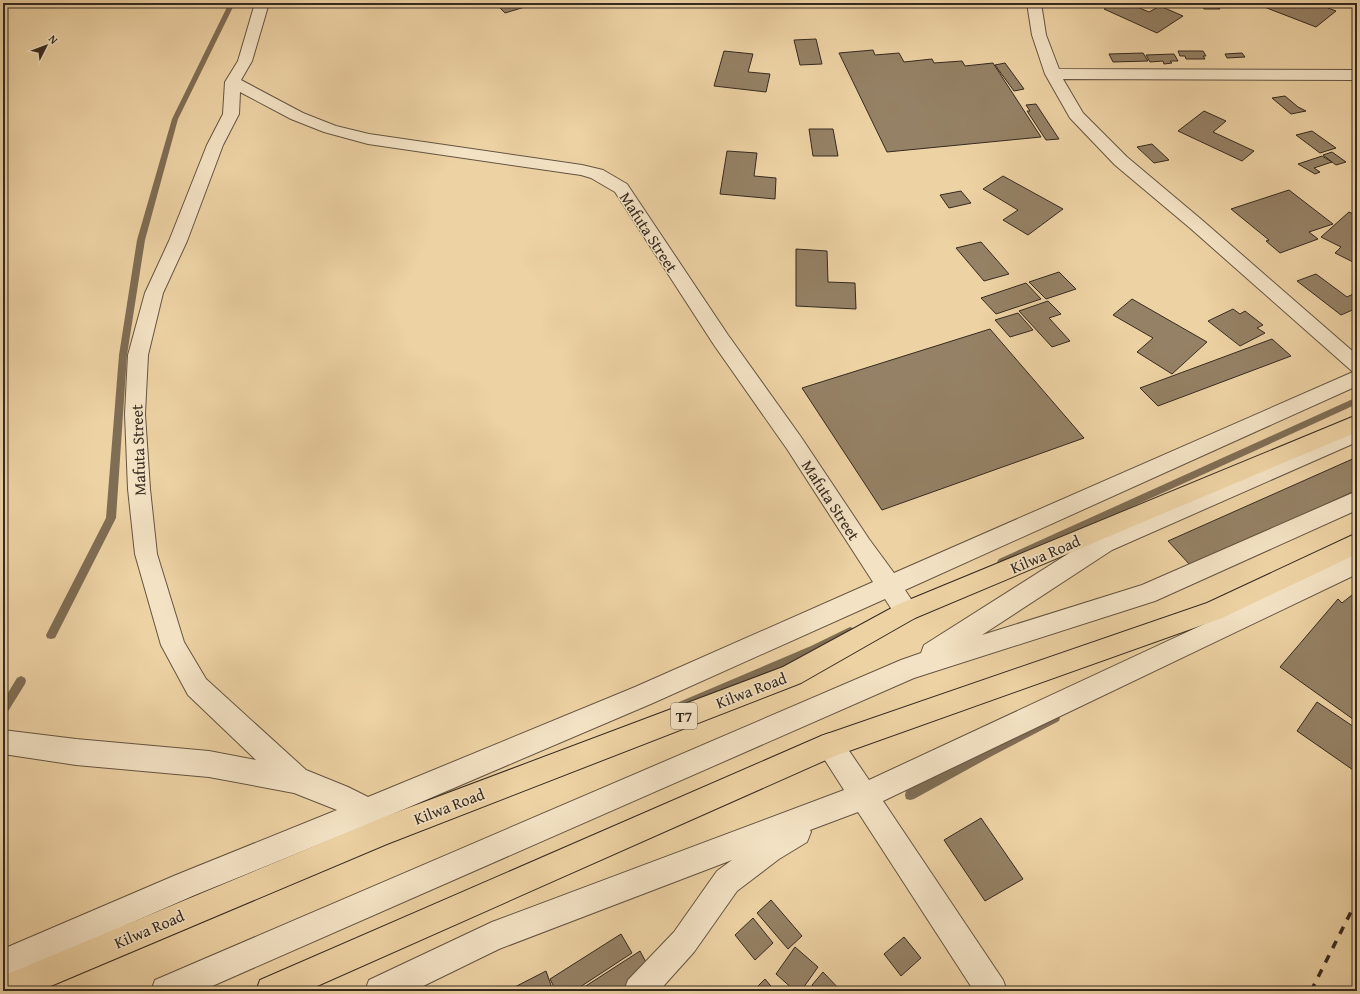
<svg xmlns="http://www.w3.org/2000/svg" width="1360" height="994" font-family="'Gentium Book Plus',serif">
<style>
.lines{fill:none;stroke-linecap:round;stroke-linejoin:round}
.stream{fill:#7f6d54;fill-rule:evenodd}
.building{fill:#958165;stroke:#362a20}
.minor-casing{stroke:#645441;stroke-width:2}
.highway-casing{stroke:#362a20;stroke-width:2}
.minor{fill:#f3e2c4;fill-rule:evenodd}
.highway{fill:#edd2a4;fill-rule:evenodd}
.rail{stroke:#362a20;stroke-width:3.5;stroke-dasharray:8 8;stroke-linecap:butt}
.labels{text-anchor:middle;dominant-baseline:central;stroke-width:3;stroke-linejoin:round;paint-order:stroke}
.shield{fill:#f3e2c4;stroke:#6f6151;stroke-width:1}
.shield-label{font-size:15px;font-weight:bold;fill:#362a20}
.street-label{font-size:16px;fill:#362a20;stroke:#f3e2c4}
</style>
<rect width="100%" height="100%" fill="#edd2a4"/>
<filter id="stains"><feTurbulence type="fractalNoise" baseFrequency=".005" numOctaves="4"/><feColorMatrix values="0 0 0 0 .2 0 0 0 0 .09 0 0 0 0 .02 0 0 0 .5 -.17"/></filter>
<radialGradient id="worn" r=".72"><stop offset=".6" stop-color="#630" stop-opacity="0"/><stop offset="1" stop-color="#630" stop-opacity=".3"/></radialGradient>
<g class="lines">
<g class="stream">
<path d="M229 3H235L178 119 145 240 127 355 116 518 55 638 51 639 47 638 46 635 106 518 119 355 137 240 172 119Z"/>
<path d="M1355 398H1357V404L1005 565 1002 566 999 565 997 562 999 559Z"/>
<path d="M850 627 853 628 855 631 853 634 819 652 687 708 683 710 679 708 678 705 679 702 811 646Z"/>
<path d="M21 676 25 678 26 681 25 684 7 713 3 715V701L17 678Z"/>
<path d="M1055 713 1059 715 1060 718 1059 721 992 756 914 799 910 800 906 799 905 795 906 791 984 748Z"/>
</g>
</g>
<g class="building">
<path d="M503 3H538L505 13 497 5Z"/>
<path d="M1114 3H1128L1149 12 1160 6 1183 16 1157 33 1104 9Z"/>
<path d="M1200 3H1216L1220 9H1204Z"/>
<path d="M1262 3H1289L1303 8 1310 3H1315L1336 11 1316 27 1259 5Z"/>
<path d="M816 39 822 64 800 65 794 40Z"/>
<path d="M873 50 875 55 899 53 904 62 932 59 934 63 962 61 965 66 993 63 1041 137 887 152 839 53Z"/>
<path d="M724 51 753 54 748 72 770 74 766 92 714 86Z"/>
<path d="M1178 51H1203L1206 56H1203L1205 59H1186L1185 56H1180Z"/>
<path d="M1143 53 1148 61 1113 62 1109 54Z"/>
<path d="M1242 53 1245 57 1227 58 1225 54Z"/>
<path d="M1174 54 1178 61H1170L1172 63 1164 64 1163 61 1150 62 1146 55Z"/>
<path d="M1005 63 1024 89 1014 91 995 65Z"/>
<path d="M1285 96 1298 107 1306 111 1291 114 1272 98Z"/>
<path d="M1036 104 1059 139 1046 140 1027 111H1030L1026 105Z"/>
<path d="M1204 111 1226 121 1213 132 1254 151 1242 161 1178 131Z"/>
<path d="M809 129H833L838 156H813Z"/>
<path d="M1312 131 1336 148 1320 153 1296 135Z"/>
<path d="M1152 144 1169 160 1154 163 1137 147Z"/>
<path d="M727 151 757 153 754 176 776 178 775 199 720 194Z"/>
<path d="M1332 152 1346 162 1336 165 1323 155Z"/>
<path d="M1322 156 1332 162 1314 168 1320 172 1315 174 1298 164Z"/>
<path d="M1003 176 1063 209 1028 235 1003 220 1018 210 983 189Z"/>
<path d="M1289 190 1333 224 1309 232 1318 239 1280 253 1266 241 1269 240 1231 209Z"/>
<path d="M961 191 971 203 949 208 940 195Z"/>
<path d="M1349 212 1357 216V264L1335 253 1341 247 1321 237Z"/>
<path d="M981 242 1009 274 984 281 956 248Z"/>
<path d="M796 249 827 251 828 282 855 283 856 309 796 306Z"/>
<path d="M1059 272 1076 289 1046 299 1029 282Z"/>
<path d="M1316 274 1347 297 1357 292V308L1341 315 1297 281Z"/>
<path d="M1026 283 1041 299 996 314 981 298Z"/>
<path d="M1132 299 1207 342 1172 374 1137 352 1153 338 1113 315Z"/>
<path d="M1048 301 1061 314 1049 318 1070 341 1052 347 1019 311Z"/>
<path d="M1233 309 1240 314 1245 311 1263 325 1257 328 1265 333 1240 346 1208 321Z"/>
<path d="M1018 313 1033 330 1010 337 995 320Z"/>
<path d="M990 329 1084 438 882 510 802 388Z"/>
<path d="M1272 339 1291 356 1158 406 1140 388Z"/>
<path d="M1357 457V490L1191 566 1168 541Z"/>
<path d="M1357 591V722L1280 667 1338 599 1342 603Z"/>
<path d="M1317 702 1357 729V770L1356 772 1297 731Z"/>
<path d="M981 818 1023 879 985 901 944 840Z"/>
<path d="M771 900 802 936 788 949 757 913Z"/>
<path d="M753 918 773 943 755 960 735 935Z"/>
<path d="M621 934 632 953 574 991H556L550 979Z"/>
<path d="M904 937 921 958 901 976 884 954Z"/>
<path d="M795 947 818 967 801 991H795L776 974Z"/>
<path d="M640 951 650 970 622 988 623 991H578Z"/>
<path d="M546 971 553 991H507Z"/>
<path d="M823 972 841 991H817L812 985Z"/>
<path d="M765 979 775 991H753Z"/>
</g>
<g class="lines">
<defs>
<g id="minor">
<path d="M255 3H269L252 61 241 80 303 113 336 126 369 134 582 165 603 170 627 184 728 335 801 437 869 539 894 573 1353 372 1190 228 1115 165 1070 118 1045 74 1032 35 1027 3H1041L1046 35 1059 69 1357 70V80L1063 79 1083 113 1127 157 1202 220 1357 355V386L905 590 919 611 915 618C898 625 894 612 885 599L653 703 386 817 387 819 383 829 373 833 362 827 195 895 3 979V949L176 875 337 810 294 793 209 777 76 765 3 754V730L76 739 209 751 256 760 188 695 161 645 135 554 128 489 125 414 128 355 145 293 169 241 207 145 223 114 225 82 238 61ZM240 92 291 119 324 132 368 144 581 175 591 178 615 192 714 345 787 449 873 582 635 687 368 797 348 787 306 770 206 679 184 642 157 554 150 489 145 414 148 355 163 293 187 241 223 145 239 114Z"/>
<path d="M1357 425V442L1112 550 982 635 1142 585 1357 491V510L1155 601 914 678 201 991H151L155 980 901 660 921 653 924 645 1096 536Z"/>
<path d="M1357 553V574L883 801 1003 980 1007 991H974L858 812 810 830 811 832 807 842 779 859 737 891 694 952 659 991H624L628 980 674 932 717 871 732 860 499 949 413 991H365L369 980 492 922 844 790 821 754 817 745 821 736 830 733 839 736 869 780Z"/>
</g>
<g id="highway">
<path d="M1357 415V432L915 618 801 683 387 844 39 991H3V976L384 817 783 667 899 604Z"/>
<path d="M1357 533V554L1222 618 835 756 306 991H256L260 980 821 736 1207 603Z"/>
</g>
</defs>
<use href="#minor" class="minor-casing"/>
<use href="#highway" class="highway-casing"/>
<use href="#minor" class="minor"/>
<use href="#highway" class="highway"/>
<path class="rail" d="M1311 991 1357 900"/>
</g>
<g class="labels">
<rect class="shield" x="671" y="703" width="26" height="26" rx="3"/>
<g class="shield-label">
<text x="684" y="716">T7</text>
</g>
<g class="street-label">
<text transform="translate(649 232) rotate(57)">Mafuta Street</text>
<text transform="translate(138 450) rotate(-92)">Mafuta Street</text>
<text transform="translate(831 500) rotate(57)">Mafuta Street</text>
<text transform="translate(1045 554) rotate(-23)">Kilwa Road</text>
<text transform="translate(751 690) rotate(-21)">Kilwa Road</text>
<text transform="translate(449 806) rotate(-21)">Kilwa Road</text>
<text transform="translate(149 929) rotate(-23)">Kilwa Road</text>
</g>
</g>
<rect width="1360" height="994" fill="none" stroke="#edd2a4" stroke-width="16"/>
<rect x="4" y="4" width="1352" height="986" fill="none" stroke="#362a20" stroke-width="2"/>
<rect x="8" y="8" width="1344" height="978" fill="none" stroke="#362a20"/>
<g transform="translate(46 46) rotate(48)" stroke="#f3e2c4" stroke-width="3" paint-order="stroke">
<path d="M0-3L7 15L0 10L-7 15Z" fill="#362a20"/>
<text y="-6" font-size="11" font-weight="bold" text-anchor="middle" fill="#362a20">N</text>
</g>
<rect width="100%" height="100%" filter="url(#stains)"/>
<rect width="100%" height="100%" fill="url(#worn)"/>
</svg>
